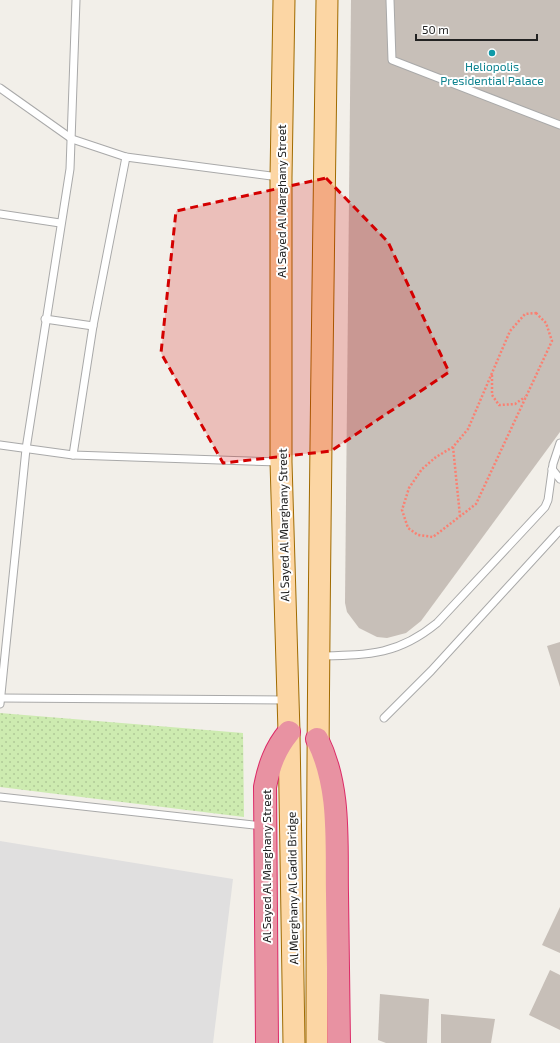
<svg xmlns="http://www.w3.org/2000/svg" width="560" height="1043" font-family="'Exo 2',sans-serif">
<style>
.residential{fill:#e0dfdf}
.grass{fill:url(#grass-dots)}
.building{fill:#c7bfb8}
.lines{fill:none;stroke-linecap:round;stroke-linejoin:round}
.lane-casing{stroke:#a9a9a9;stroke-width:9}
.primary-casing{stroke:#a06b00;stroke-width:23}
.highway-casing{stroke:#dc2a67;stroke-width:24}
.path{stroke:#fa8072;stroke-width:2.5;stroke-dasharray:2 2;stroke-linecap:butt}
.lane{stroke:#fff;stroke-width:7}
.primary{stroke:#fcd6a4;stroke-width:21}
.highway{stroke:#e892a2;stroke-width:22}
.marked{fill:#d40000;fill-opacity:0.2;stroke:#d40000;stroke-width:3;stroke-dasharray:8 5;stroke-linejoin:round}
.culture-dot{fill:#0f9aa8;stroke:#fff;stroke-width:1.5}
.labels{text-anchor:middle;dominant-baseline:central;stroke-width:4;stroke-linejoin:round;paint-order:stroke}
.culture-label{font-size:12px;fill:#0d838f;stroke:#fff}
.street-label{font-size:12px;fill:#222;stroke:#fff}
</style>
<defs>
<pattern id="grass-dots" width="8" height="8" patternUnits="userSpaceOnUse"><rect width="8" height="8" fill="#cdebb0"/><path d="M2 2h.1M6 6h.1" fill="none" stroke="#b0c997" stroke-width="1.8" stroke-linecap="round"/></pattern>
</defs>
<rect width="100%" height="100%" fill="#f2efe9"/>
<path class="residential" d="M0 841 233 879 213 1043H0Z"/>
<path class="grass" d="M0 713 243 733 244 817 0 787Z"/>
<g class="building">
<path d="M351 0H560V432L421 621 406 633 387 638 377 637 359 628 347 612 345 603Z"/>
<path d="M560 642V687L547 646Z"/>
<path d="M560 907V953L542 945Z"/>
<path d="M550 970 560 975V1030L529 1015Z"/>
<path d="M380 994 429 999 427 1043H386L378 1040Z"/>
<path d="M441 1014 495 1019 491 1043H441Z"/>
</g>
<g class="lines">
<defs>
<g id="lane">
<path d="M390 0 392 60 560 125"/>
<path d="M0 88 72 139 126 157 279 177"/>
<path d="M0 214 60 223"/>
<path d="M45 319 93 326"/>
<path d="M0 445 73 455 279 462"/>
<path d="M73 455 93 326 126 157"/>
<path d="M552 469 560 479"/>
<path d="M321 656C369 655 398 655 437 623L545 507 548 500 553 464 560 443"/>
<path d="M0 698 286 700"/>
<path d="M0 704 26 449 70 169 76 0"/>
<path d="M384 718 431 671 560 530"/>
<path d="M0 797 262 826"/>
</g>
<g id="primary">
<path d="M284 0 281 177V462L289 732 294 1043"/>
<path d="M317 1043C317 695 322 348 327 0"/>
</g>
<g id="highway">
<path d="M317 739C341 787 336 842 337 894 338 944 338 993 339 1043"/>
<path d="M267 1043 265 787C269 766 275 749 289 732"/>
</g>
</defs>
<use href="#lane" class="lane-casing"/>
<use href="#primary" class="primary-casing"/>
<use href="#highway" class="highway-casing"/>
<g class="path">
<path d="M536 313 546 323 552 341 476 504 433 537 418 535 408 528 402 510 409 488 422 469 436 457 453 447 468 429 510 331 525 314Z"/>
<path d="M492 375V395L499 405 515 404 525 397"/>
<path d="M453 447 460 516"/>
</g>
<use href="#lane" class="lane"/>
<use href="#primary" class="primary"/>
<use href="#highway" class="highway"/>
</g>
<path class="marked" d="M326 178 388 242 449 372 331 451 223 463 161 353 176 211Z"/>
<circle class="culture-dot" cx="492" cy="53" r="4"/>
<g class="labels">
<g class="culture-label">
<text x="492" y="66">Heliopolis<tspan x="492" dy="14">Presidential Palace</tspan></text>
</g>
<g class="street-label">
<text transform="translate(281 201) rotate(-90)">Al Sayed Al Marghany Street</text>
<text transform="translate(283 525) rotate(-91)">Al Sayed Al Marghany Street</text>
<text transform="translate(266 866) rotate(-90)">Al Sayed Al Marghany Street</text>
<text transform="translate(292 888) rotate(-91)">Al Merghany Al Gadid Bridge</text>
</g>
</g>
<path d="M416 34v6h121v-6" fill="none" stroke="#222222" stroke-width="2"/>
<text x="422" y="34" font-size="12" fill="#222222" stroke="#ffffff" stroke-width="3" paint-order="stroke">50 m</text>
</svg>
